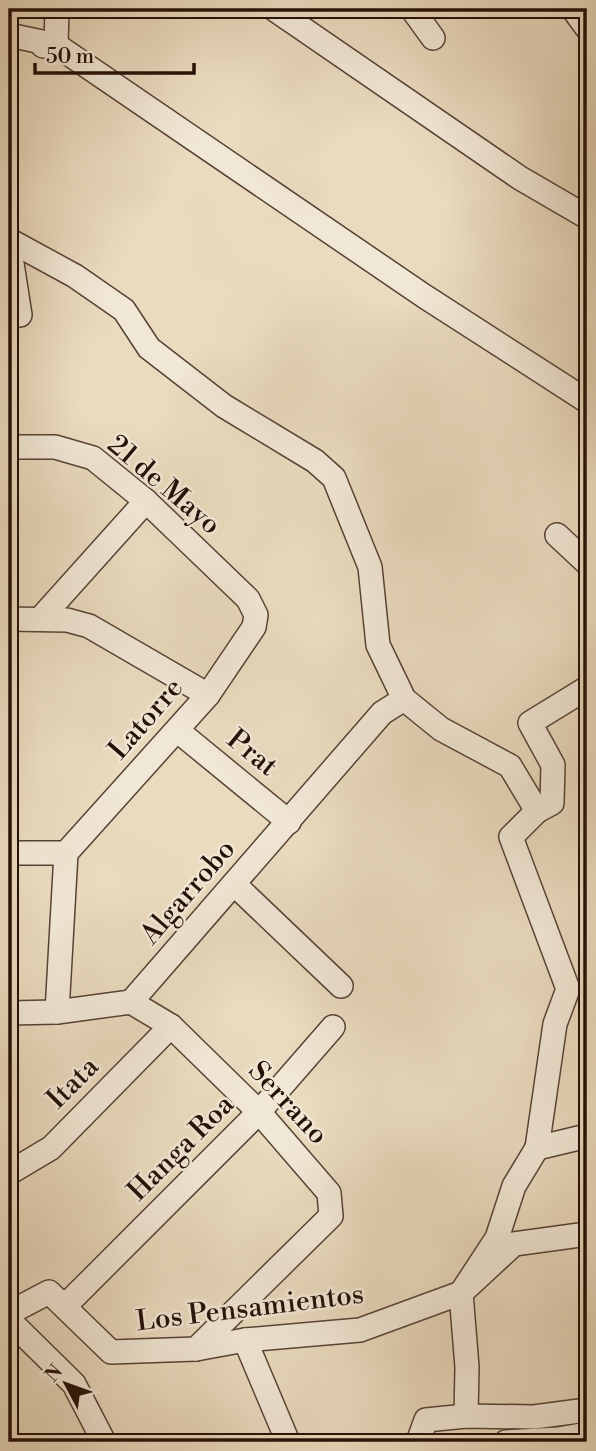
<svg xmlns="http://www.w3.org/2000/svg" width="596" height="1451" font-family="'Libre Bodoni',serif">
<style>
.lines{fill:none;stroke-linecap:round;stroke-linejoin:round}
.street-casing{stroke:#564236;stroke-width:26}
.street{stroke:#f1e7d5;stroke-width:23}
.labels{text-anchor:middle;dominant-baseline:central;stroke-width:5;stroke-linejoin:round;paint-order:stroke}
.street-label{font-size:28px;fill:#241008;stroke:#f1e7d5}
</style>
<rect width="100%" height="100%" fill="#eadabe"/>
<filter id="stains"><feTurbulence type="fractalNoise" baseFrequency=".00286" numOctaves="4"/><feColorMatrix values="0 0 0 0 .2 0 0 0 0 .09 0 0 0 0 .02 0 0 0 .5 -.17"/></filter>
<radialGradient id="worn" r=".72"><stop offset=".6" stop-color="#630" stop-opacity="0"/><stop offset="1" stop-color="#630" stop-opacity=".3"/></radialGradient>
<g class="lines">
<defs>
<g id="street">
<path d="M274 9 520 178 587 217"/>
<path d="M412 9 433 38"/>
<path d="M573 9 587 28"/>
<path d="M9 35 56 45 424 296 587 401"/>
<path d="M43 46 56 45 57 9"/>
<path d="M9 240 75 276 124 310 149 348 224 406 315 461 334 478 370 567 378 645 404 699 441 729 510 766 537 811 552 803 553 765 530 723 587 688"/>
<path d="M9 244 20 315H9"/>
<path d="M9 447H55L93 458 146 501 248 599 256 615 254 627 208 695 66 853 57 1012"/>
<path d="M557 535 587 563"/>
<path d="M41 618 146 501"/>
<path d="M9 619 67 620 89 626 208 695"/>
<path d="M178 731 289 822"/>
<path d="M9 853H66"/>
<path d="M234 884 341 986"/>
<path d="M131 1002 382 713 404 699"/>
<path d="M9 1013 57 1012 131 1002 171 1026 259 1112 329 1193 331 1216 196 1349"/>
<path d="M537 1148 555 1024 568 989 511 837 537 811"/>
<path d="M9 1173 51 1148 171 1026"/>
<path d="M65 1306 259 1112 333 1027"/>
<path d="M9 1313 49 1292 111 1352 196 1349 245 1340 360 1330 461 1293 514 1244 587 1234"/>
<path d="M9 1320 74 1384 104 1442"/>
<path d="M245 1340 288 1442"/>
<path d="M466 1416 467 1367 461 1293 497 1238 514 1186 537 1148 587 1136"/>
<path d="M418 1442 426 1420 466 1416 534 1417 587 1410"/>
<path d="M506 1442 558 1439 587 1434"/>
</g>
</defs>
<use href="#street" class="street-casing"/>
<use href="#street" class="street"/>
</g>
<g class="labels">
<g class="street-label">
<text transform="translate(164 485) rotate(40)">21 de Mayo</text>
<text transform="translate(146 719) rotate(-49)">Latorre</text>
<text transform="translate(252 753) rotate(39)">Prat</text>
<text transform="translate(188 892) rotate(-49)">Algarrobo</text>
<text transform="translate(73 1083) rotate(-45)">Itata</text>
<text transform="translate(288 1103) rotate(47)">Serrano</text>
<text transform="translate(181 1148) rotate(-45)">Hanga Roa</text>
<text transform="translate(250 1308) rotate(-7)">Los Pensamientos</text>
</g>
</g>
<rect width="596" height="1451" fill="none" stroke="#eadabe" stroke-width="35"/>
<rect x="10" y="10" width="575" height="1430" fill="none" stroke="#241008" stroke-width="3.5"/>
<rect x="18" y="18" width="561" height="1416" fill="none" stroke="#241008" stroke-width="2"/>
<g transform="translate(66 1384) rotate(311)" stroke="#f1e7d5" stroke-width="5" paint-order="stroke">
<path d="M0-5L12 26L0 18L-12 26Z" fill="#241008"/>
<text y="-10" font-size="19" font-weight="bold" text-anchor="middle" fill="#241008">N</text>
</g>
<path d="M35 63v10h159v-10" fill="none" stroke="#241008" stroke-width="3.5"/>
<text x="46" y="63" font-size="21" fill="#241008" stroke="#f1e7d5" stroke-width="5" paint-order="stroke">50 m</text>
<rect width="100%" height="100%" filter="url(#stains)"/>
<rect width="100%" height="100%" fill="url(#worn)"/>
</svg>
